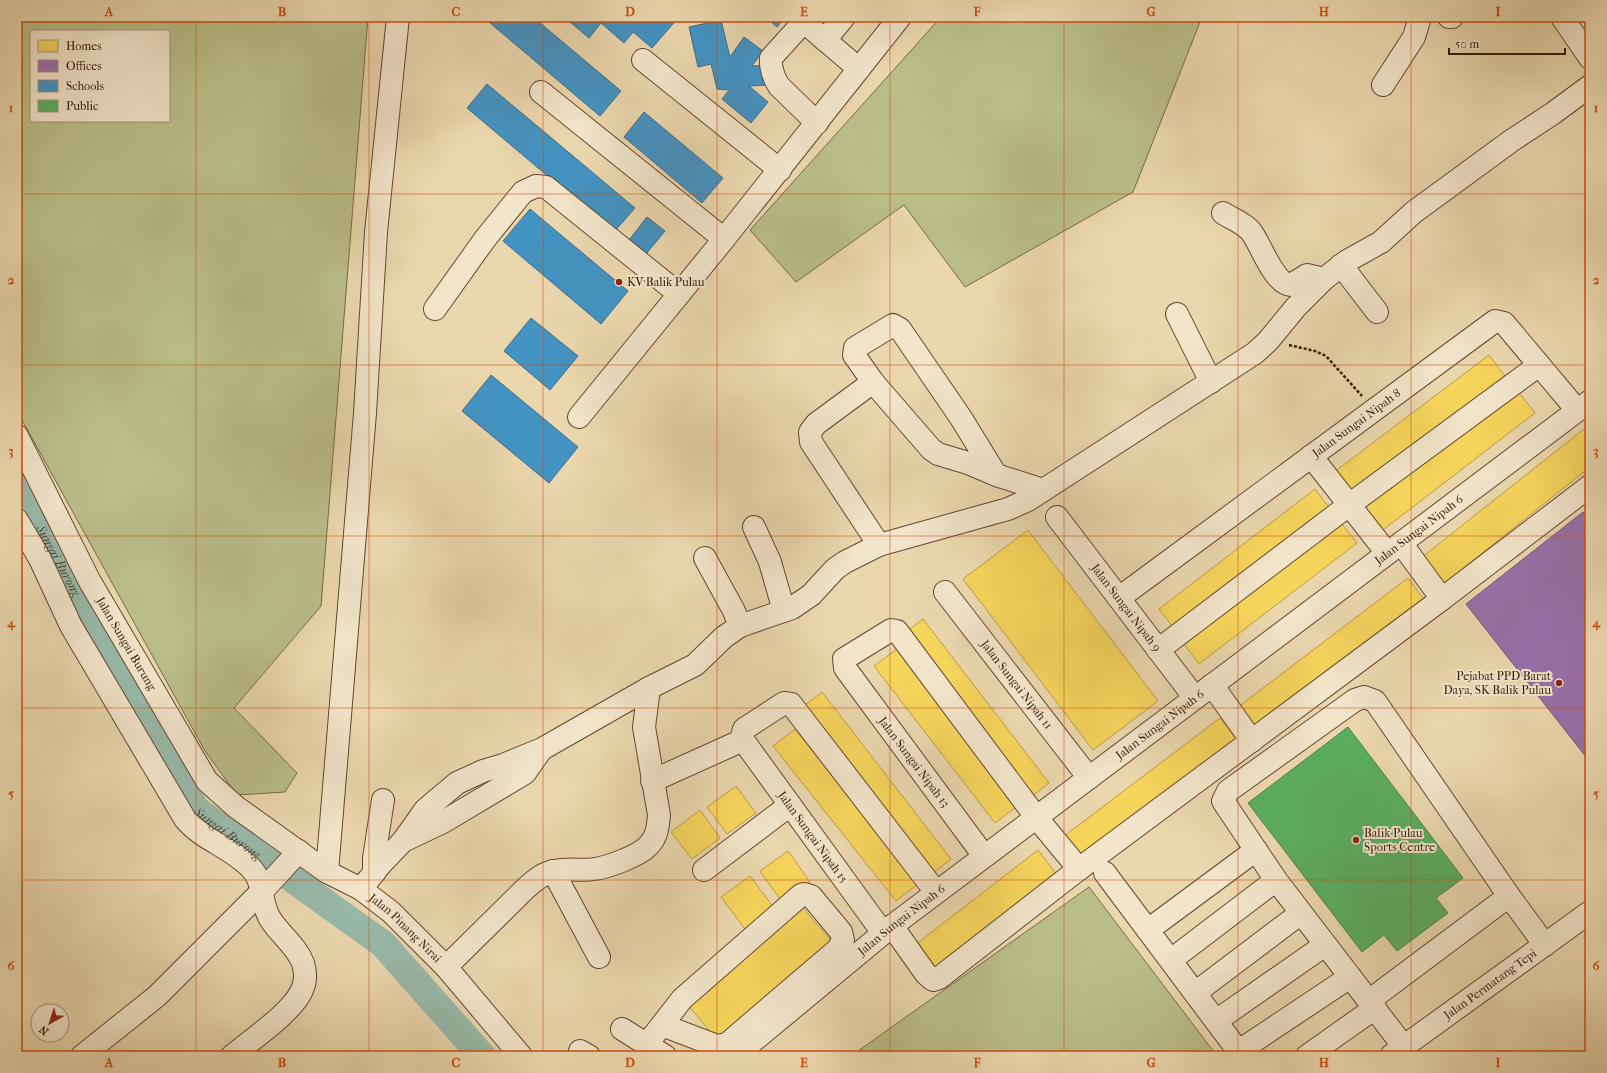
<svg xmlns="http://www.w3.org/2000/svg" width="1607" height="1073" font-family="'IM FELL French Canon',serif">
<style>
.green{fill:#b9be89;stroke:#776a49;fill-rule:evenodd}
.homes{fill:#f6d55c;stroke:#bc9c43}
.offices{fill:#9970ab;stroke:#7b557a}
.schools{fill:#4393c3;stroke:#3f6e8b}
.public{fill:#5aae61;stroke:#4f8147}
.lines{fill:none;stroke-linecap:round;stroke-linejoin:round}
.river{stroke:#98baaa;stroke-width:28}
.minor-casing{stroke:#624732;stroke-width:24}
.path{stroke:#351709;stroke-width:2.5;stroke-dasharray:3 2;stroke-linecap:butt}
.minor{stroke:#f2e5ca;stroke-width:22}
.grid{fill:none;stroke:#cd4f0c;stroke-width:1;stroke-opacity:0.55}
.poi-dot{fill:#8f2418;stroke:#f2e5ca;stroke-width:1.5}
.labels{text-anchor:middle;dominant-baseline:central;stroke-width:4;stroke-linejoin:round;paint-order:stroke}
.poi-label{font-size:12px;fill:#351709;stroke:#f2e5ca;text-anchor:start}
.street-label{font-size:12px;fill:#351709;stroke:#f2e5ca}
.water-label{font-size:13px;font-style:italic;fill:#534839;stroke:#f2e5ca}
.neatline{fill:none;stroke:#cd4f0c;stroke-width:1.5}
.grid-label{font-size:13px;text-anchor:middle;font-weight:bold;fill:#cd4f0c}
</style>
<rect width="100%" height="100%" fill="#ebd7ae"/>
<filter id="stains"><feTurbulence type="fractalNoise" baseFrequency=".005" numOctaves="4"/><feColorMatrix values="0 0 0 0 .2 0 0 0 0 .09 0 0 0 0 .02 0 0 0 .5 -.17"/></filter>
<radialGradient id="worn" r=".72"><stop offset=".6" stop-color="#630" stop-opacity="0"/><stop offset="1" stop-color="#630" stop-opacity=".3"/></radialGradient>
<g class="green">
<path d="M17 17H368L321 606 234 708 297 773 285 792 237 795 205 751 17 411ZM31 31H169V121H31Z"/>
<path d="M941 17H1202L1133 192 965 287 904 205 796 282 750 230Z"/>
<path d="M1089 887 1217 1056H851Z"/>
</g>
<g class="homes">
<path d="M1489 355 1505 376 1350 495 1333 473Z"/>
<path d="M1516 389 1535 413 1379 533 1360 508Z"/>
<path d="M1589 425 1590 426V467L1442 585 1421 558Z"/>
<path d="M1315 489 1331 510 1175 630 1159 609Z"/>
<path d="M1338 519 1357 543 1199 664 1180 639Z"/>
<path d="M1028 530 1158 701 1093 750 963 579Z"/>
<path d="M1408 578 1428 605 1259 734 1238 707Z"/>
<path d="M923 619 1049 783 1027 800 901 636Z"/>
<path d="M897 649 1017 806 995 823 874 666Z"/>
<path d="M822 692 951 859 928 877 800 709Z"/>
<path d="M1220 718 1239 743 1078 865 1059 840Z"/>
<path d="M795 729 918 884 896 901 773 746Z"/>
<path d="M736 786 756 813 727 834 707 807Z"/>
<path d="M700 810 720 838 692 859 671 832Z"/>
<path d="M1038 850 1060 879 938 974 915 945Z"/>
<path d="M788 851 810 882 782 902 760 871Z"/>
<path d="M750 876 774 908 745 929 721 897Z"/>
<path d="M801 906 834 944 719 1042 687 1004Z"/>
</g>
<path class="offices" d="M1583 512 1590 521V762L1466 604Z"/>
<g class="schools">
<path d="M483 17H533L621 91 600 116Z"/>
<path d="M564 17H676L678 18 652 48 633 32 624 43 601 23 589 38Z"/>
<path d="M765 17H785L777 27Z"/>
<path d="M721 20 730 57 744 37 763 51 752 66 770 65V85L749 86 768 102 751 123 722 99 729 90 717 89 711 64 698 67 689 27Z"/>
<path d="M487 84 635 208 614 232 467 108Z"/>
<path d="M644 112 723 178 702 203 624 137Z"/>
<path d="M530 209 628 291 601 324 503 241Z"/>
<path d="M647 217 665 231 646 254 629 240Z"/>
<path d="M531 318 578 356 550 390 504 351Z"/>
<path d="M491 375 578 447 549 483 462 411Z"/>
</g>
<path class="public" d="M1348 727 1463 878 1436 898 1448 913 1397 951 1384 935 1362 952 1248 803Z"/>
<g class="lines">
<path class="river" id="s1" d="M17 483 195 809 383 944 482 1056"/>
<defs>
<g id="minor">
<path d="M808 17 771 58C770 67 774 79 779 86L817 123"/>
<path d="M1449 17H1452"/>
<path d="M1562 17 1590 58"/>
<path d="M804 22 859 69"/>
<path d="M825 40 844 17"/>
<path d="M643 60 780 170"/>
<path d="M1383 85 1414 37 1420 17"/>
<path d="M541 92 724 239"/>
<path d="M1223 213C1232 219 1246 224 1252 233 1261 245 1274 284 1291 285L1307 275 1324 279"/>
<path d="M1341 265 1377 312"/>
<path d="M435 309 485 239 523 192 536 186 546 187 679 294"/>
<path d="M1177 314 1211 382"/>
<path d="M873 382 816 424 810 432 811 442 879 545"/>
<path d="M579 417 724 239 900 17"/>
<path id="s2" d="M17 436 89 580 207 781 236 807 327 872 361 889 391 912 446 967 521 1056"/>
<path d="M1311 456 1387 553"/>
<path d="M996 475 961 418 900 329 893 325 855 348 854 355 873 382 931 449 938 454 968 463 996 475 1043 490"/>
<path id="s3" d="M1057 517 1195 698"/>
<path d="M17 520 40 559 71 626 185 819C201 838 224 845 243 861 267 879 258 895 269 917 278 933 296 945 303 963 306 973 306 983 301 992 291 1013 251 1040 232 1056"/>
<path d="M754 527 770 562 784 611"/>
<path d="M1401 543 1442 599 1590 486"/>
<path d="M705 558 734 611 740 626"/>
<path id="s4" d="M945 592 1089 778"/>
<path id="s5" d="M1119 598 1495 321 1504 323 1577 410"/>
<path d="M1158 650 1349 505 1539 365"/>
<path d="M1212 685 1252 741"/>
<path d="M652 781 743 740"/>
<path d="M403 841 443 822 525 773 541 750"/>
<path d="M984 856 845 668 844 659 891 630 897 631 1036 817 1079 869"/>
<path d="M704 870 790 805"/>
<path d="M553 871 599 957"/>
<path d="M327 872 365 413 376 232 398 17"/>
<path d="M374 873V858L383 800"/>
<path d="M1105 873 1242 1056"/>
<path d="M361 889 381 864 403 841 425 810 457 783 483 771 503 765 542 749 649 688 695 665 724 637 740 626 792 608 811 595 835 569 845 562 879 545 1008 509 1028 500 1255 353 1268 341 1296 307 1324 279 1347 261 1381 242 1414 212 1511 141 1552 114 1590 86"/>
<path d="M892 926 926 974 933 980 939 978 1079 869 1442 599"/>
<path d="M1148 930 1256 850"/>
<path d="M883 933 743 740 742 736 744 729 784 703 791 704 936 892"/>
<path d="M1171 960 1276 880"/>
<path d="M446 967 526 888C534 881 544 872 555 871 568 868 582 871 595 869 608 867 639 856 648 846 657 838 658 826 659 815L644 727 649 688"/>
<path d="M1195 993 1301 913"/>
<path d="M1370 1000 1509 896"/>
<path d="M1216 1021 1325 945"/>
<path d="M622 1029 665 1056"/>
<path d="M647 1044 682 999 801 895 804 894 811 896 841 932 843 940 838 949 727 1044 717 1046 662 1025"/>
<path d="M1404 1047 1276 880 1223 801 1228 791 1355 700 1364 697 1375 701 1509 896 1545 945"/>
<path d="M580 1051 589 1056"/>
<path d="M1239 1051 1350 977"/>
<path id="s6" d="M1392 1055 1590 912"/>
<path d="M82 1056 157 996 266 887 299 851"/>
<path id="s7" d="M735 1056 892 926 1590 401"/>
<path d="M1307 1056 1375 1008"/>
</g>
</defs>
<use href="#minor" class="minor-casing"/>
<path class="path" d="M1289 345 1315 351 1326 356 1362 396"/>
<use href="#minor" class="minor"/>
</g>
<path class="grid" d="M196 17V1056M369 17V1056M543 17V1056M717 17V1056M890 17V1056M1064 17V1056M1238 17V1056M1411 17V1056M17 194H1590M17 365H1590M17 536H1590M17 708H1590M17 880H1590"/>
<g class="poi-dot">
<circle cx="619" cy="282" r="4"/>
<circle cx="1559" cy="683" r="4"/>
<circle cx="1356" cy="840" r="4"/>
</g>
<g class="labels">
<g class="poi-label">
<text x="627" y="282">KV Balik Pulau</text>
<text x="1551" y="676" text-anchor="end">Pejabat PPD Barat<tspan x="1551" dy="14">Daya, SK Balik Pulau</tspan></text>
<text x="1364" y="833">Balik Pulau<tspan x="1364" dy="14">Sports Centre</tspan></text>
</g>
<g class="street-label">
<text stroke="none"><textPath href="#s5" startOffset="295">Jalan Sungai Nipah 8</textPath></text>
<text stroke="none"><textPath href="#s7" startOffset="863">Jalan Sungai Nipah 6</textPath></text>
<text stroke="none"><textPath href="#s3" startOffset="114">Jalan Sungai Nipah 9</textPath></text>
<text stroke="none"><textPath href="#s2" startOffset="235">Jalan Sungai Burung</textPath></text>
<text stroke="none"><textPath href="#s4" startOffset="117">Jalan Sungai Nipah 11</textPath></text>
<text stroke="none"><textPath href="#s7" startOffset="539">Jalan Sungai Nipah 6</textPath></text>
<text transform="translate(914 762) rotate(53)">Jalan Sungai Nipah 13</text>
<text transform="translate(813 837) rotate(54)">Jalan Sungai Nipah 15</text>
<text stroke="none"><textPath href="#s7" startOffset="215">Jalan Sungai Nipah 6</textPath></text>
<text stroke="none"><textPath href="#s2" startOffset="642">Jalan Pinang Nirai</textPath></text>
<text stroke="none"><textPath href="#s6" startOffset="121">Jalan Permatang Tepi</textPath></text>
</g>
<g class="water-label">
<text stroke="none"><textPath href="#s1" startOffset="88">Sungai Burong</textPath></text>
<text stroke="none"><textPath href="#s1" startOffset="412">Sungai Burong</textPath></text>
</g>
</g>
<rect width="1607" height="1073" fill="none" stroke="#ebd7ae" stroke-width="44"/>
<rect x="30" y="30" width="140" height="92" fill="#f2e5ca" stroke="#a6937d"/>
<rect x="38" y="40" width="20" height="12" fill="#f6d55c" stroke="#a6937d"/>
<text x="66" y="50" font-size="12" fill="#351709">Homes</text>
<rect x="38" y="60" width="20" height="12" fill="#9970ab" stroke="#a6937d"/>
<text x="66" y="70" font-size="12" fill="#351709">Offices</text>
<rect x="38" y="80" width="20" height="12" fill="#4393c3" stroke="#a6937d"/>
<text x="66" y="90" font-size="12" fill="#351709">Schools</text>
<rect x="38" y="100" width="20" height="12" fill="#5aae61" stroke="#a6937d"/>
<text x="66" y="110" font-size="12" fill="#351709">Public</text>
<g transform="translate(50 1023) rotate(219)"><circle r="19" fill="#f2e5ca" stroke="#a6937d"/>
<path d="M0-3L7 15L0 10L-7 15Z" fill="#8f2418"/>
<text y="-6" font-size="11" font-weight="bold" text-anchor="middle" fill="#351709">N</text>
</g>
<path d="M1449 48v6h116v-6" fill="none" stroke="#351709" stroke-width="2"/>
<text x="1455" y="48" font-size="12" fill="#351709" stroke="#f2e5ca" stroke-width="3" paint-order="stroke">50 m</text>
<rect x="22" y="22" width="1563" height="1029" class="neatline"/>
<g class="grid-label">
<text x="109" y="16">A</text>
<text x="282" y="16">B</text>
<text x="456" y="16">C</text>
<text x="630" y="16">D</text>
<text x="804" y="16">E</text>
<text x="977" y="16">F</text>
<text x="1151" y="16">G</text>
<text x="1324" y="16">H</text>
<text x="1498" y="16">I</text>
<text x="11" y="112">1</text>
<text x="1596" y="112">1</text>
<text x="11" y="284">2</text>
<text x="1596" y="284">2</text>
<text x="11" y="455">3</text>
<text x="1596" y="455">3</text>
<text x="11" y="627">4</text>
<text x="1596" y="627">4</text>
<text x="11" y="798">5</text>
<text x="1596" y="798">5</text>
<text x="11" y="970">6</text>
<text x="1596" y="970">6</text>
<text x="109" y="1067">A</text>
<text x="282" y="1067">B</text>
<text x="456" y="1067">C</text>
<text x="630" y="1067">D</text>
<text x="804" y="1067">E</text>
<text x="977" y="1067">F</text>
<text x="1151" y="1067">G</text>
<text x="1324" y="1067">H</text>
<text x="1498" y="1067">I</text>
</g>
<rect width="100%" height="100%" filter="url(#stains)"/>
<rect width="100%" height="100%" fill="url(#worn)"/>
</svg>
